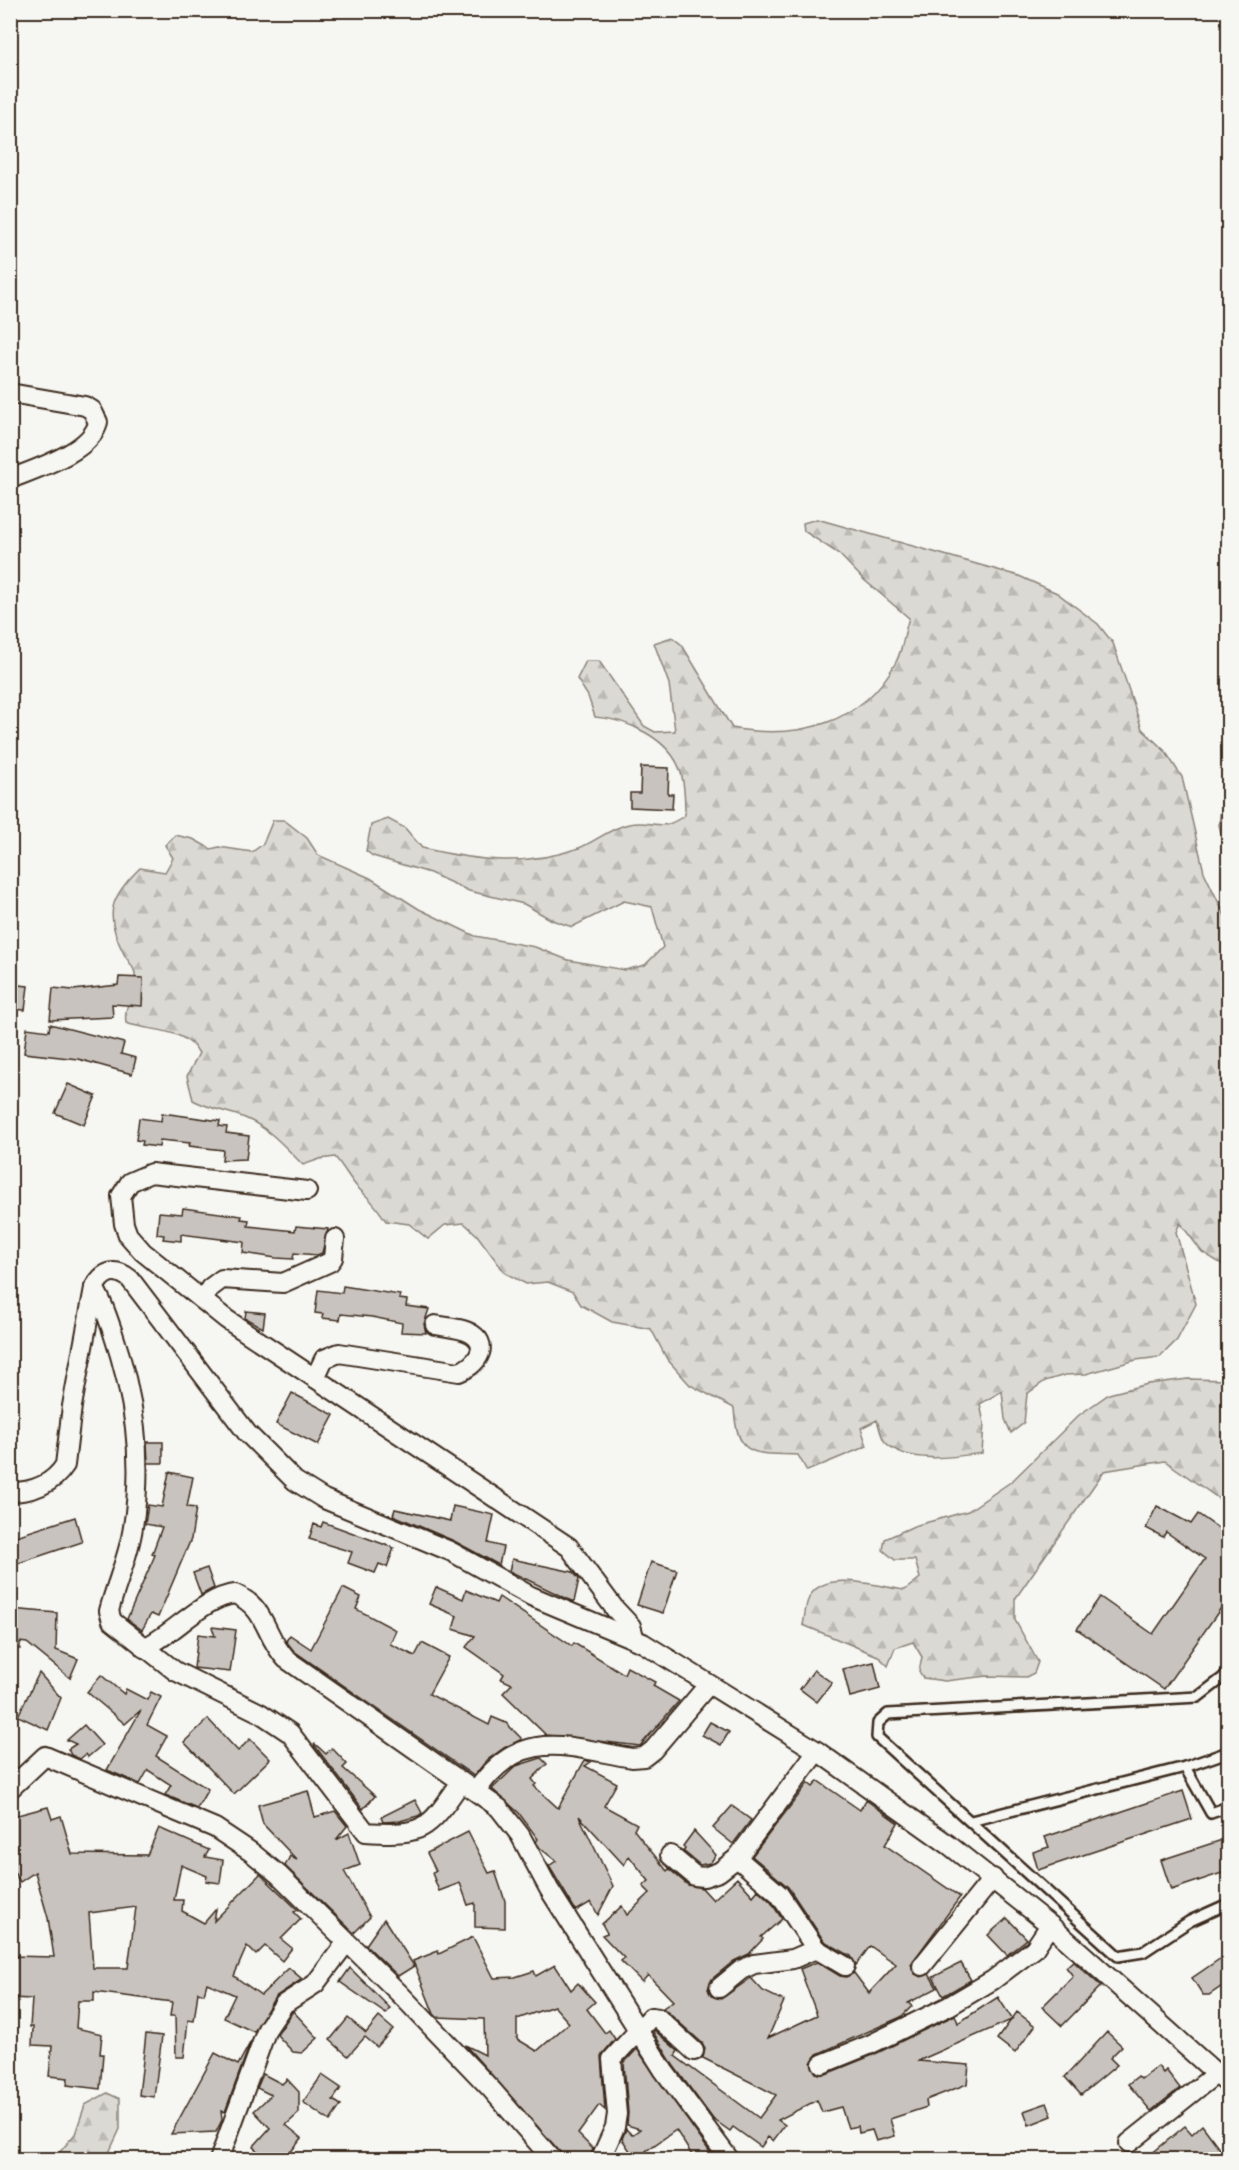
<svg xmlns="http://www.w3.org/2000/svg" width="1239" height="2170" font-family="Kalam,sans-serif">
<style>
.forest{fill:url(#forest-firs);stroke:#8a8278;stroke-width:1.5}
.building{fill:#c8c3be;stroke:#3b2a1e;stroke-width:1.5;fill-rule:evenodd}
.lines{fill:none;stroke-linecap:round;stroke-linejoin:round}
.service-casing{stroke:#3b2a1e;stroke-width:14}
.minor-casing{stroke:#3b2a1e;stroke-width:22}
.service{stroke:#f6f6f2;stroke-width:9}
.minor{stroke:#f6f6f2;stroke-width:18}
</style>
<defs>
<pattern id="forest-firs" width="22" height="20" patternUnits="userSpaceOnUse" patternTransform="scale(1.5)"><rect width="22" height="20" fill="#dad9d3"/><path d="M5 1l3.5 6h-7zM16 11l3.5 6h-7z" fill="#bcbab5"/></pattern>
</defs>
<rect width="100%" height="100%" fill="#f6f6f2"/>
<filter id="ink" filterUnits="userSpaceOnUse"><feTurbulence type="fractalNoise" baseFrequency=".0167" numOctaves="2"/><feDisplacementMap in="SourceGraphic" scale="12" xChannelSelector="R" yChannelSelector="G"/><feConvolveMatrix kernelMatrix="1 2 1 2 8 2 1 2 1" color-interpolation-filters="sRGB"/></filter>
<g filter="url(#ink)">
<g class="forest">
<path d="M817 519 1019 576 1057 593 1098 624 1113 643 1142 729 1165 751 1182 777 1204 872 1228 922V1268L1202 1252 1180 1223 1176 1232 1196 1304 1177 1340 1160 1357 1136 1360 1086 1374 1065 1375 1045 1381 1027 1394 1024 1423 1011 1433 1005 1419 1002 1391 980 1404 984 1423 982 1453C955 1457 907 1465 885 1442 881 1437 879 1426 877 1420L861 1428 867 1446 807 1471 798 1455C754 1453 737 1459 734 1408L690 1385 667 1359 651 1329 612 1322 581 1305 573 1292 548 1282 526 1284 505 1273 477 1235 464 1223 445 1225 428 1239 409 1224 386 1221C376 1206 371 1200 358 1188 351 1181 343 1166 335 1157L320 1159 303 1165C286 1148 268 1127 245 1118 228 1111 209 1109 193 1100L187 1076 199 1053C183 1027 152 1032 126 1023 123 1005 136 994 135 974 135 968 127 960 124 954 104 915 109 898 140 868L165 872 173 858 165 845 175 835 193 839 211 849 219 847 252 852 263 844 273 820H284L307 838 318 855 370 878 419 909 475 936 535 947 568 960 625 970 645 965 663 947 652 907 624 901 572 927 552 920 524 904 469 891 430 873 373 856 366 851 371 825 388 819 405 828 422 848C478 861 525 867 579 848 595 842 612 827 629 824 655 819 659 834 685 815 685 801 685 786 681 773 671 739 627 719 595 717L588 696 577 679 586 661H599L644 726 655 732 675 731 669 684 654 643 672 637 682 645 732 728C797 740 863 724 896 662 903 649 904 632 909 618L863 579 839 554 804 531 803 523Z"/>
<path d="M1228 779V859L1219 825 1224 783Z"/>
<path d="M1188 1379 1228 1380V1505L1165 1461 1104 1471 1015 1599V1620L1038 1662 1034 1673 1026 1677 987 1676 945 1681 923 1678 919 1671 922 1657 913 1642 895 1648 888 1666 878 1656 803 1625C805 1617 805 1605 809 1598 823 1568 880 1587 905 1590L920 1578 915 1560H895L883 1550 885 1539 914 1526 968 1511 1012 1481 1079 1415 1109 1394 1148 1384Z"/>
<path d="M107 2093 120 2099V2129L106 2159H54L75 2134 85 2105Z"/>
</g>
<g class="building">
<path d="M641 767 669 768 668 794H673L672 809 630 807V793H640Z"/>
<path d="M119 977 143 978 142 1006 112 1004 113 1017 50 1020 53 988 73 990 118 985Z"/>
<path d="M10 984 28 986 25 1010 10 1009Z"/>
<path d="M50 1024 124 1043 121 1054 136 1058 132 1074 78 1059 24 1053 27 1028 49 1031Z"/>
<path d="M68 1084 96 1096 84 1125 55 1113Z"/>
<path d="M162 1113 220 1121 219 1126 227 1127 226 1133 249 1136 246 1159 222 1160 223 1150 189 1146 190 1143 160 1140 159 1147 142 1145 143 1141 136 1140 139 1118 161 1121Z"/>
<path d="M183 1208 242 1216 241 1219 249 1220 248 1226 295 1231 296 1226 328 1229 322 1253 317 1255 294 1253 293 1259 276 1258 243 1253 244 1242 181 1234V1241L163 1239 164 1235 157 1234 159 1212 182 1214Z"/>
<path d="M343 1286 400 1295 399 1299 407 1300 406 1306 429 1309 424 1324 426 1333 401 1332 402 1323 372 1317 341 1314 340 1320 322 1318 323 1314 315 1313 318 1290 342 1293Z"/>
<path d="M246 1311 265 1313 263 1328 245 1318Z"/>
<path d="M292 1393 334 1415 318 1445 276 1424Z"/>
<path d="M147 1442H163V1463H148Z"/>
<path d="M169 1472 193 1477 187 1507 196 1508 191 1539 158 1617 151 1614 142 1630 127 1619 155 1555 152 1554 162 1527 145 1524 148 1505 162 1507Z"/>
<path d="M453 1506 494 1515 488 1543 503 1547 499 1565 454 1541 393 1515 395 1509 450 1521Z"/>
<path d="M1157 1506 1191 1524 1198 1514 1228 1535V1598L1164 1689 1077 1629 1100 1597 1153 1634 1205 1559 1166 1532 1163 1537 1146 1528Z"/>
<path d="M75 1517 82 1542 10 1566V1538Z"/>
<path d="M323 1522 394 1548 387 1567 379 1564 375 1573 348 1563 352 1552 309 1539 314 1524 321 1527Z"/>
<path d="M512 1559 573 1572 579 1579 574 1602 509 1571Z"/>
<path d="M651 1562 677 1570 663 1613 637 1605Z"/>
<path d="M207 1568 214 1588 201 1595 193 1573Z"/>
<path d="M436 1587 463 1599 466 1590 496 1603 499 1597 572 1646 574 1643 624 1674 627 1667 655 1682 653 1686 679 1701 640 1746 546 1735 503 1693 512 1684 501 1679 504 1674 466 1647 475 1636 453 1629 457 1616 429 1604Z"/>
<path d="M343 1588 361 1597 356 1609 396 1630 390 1644 415 1656 422 1643 449 1657 429 1694 489 1725 492 1717 506 1723 522 1739 504 1748 486 1761 474 1776 294 1651 286 1641 290 1635 311 1649Z"/>
<path d="M10 1609 57 1613 56 1650 78 1659 70 1678 27 1643 20 1642V1649L10 1648Z"/>
<path d="M212 1627 236 1630 230 1672 194 1668 198 1634 215 1636Z"/>
<path d="M874 1662 880 1689 850 1697 843 1669Z"/>
<path d="M814 1670 832 1683 817 1702 800 1689Z"/>
<path d="M39 1673 61 1698 48 1730 18 1716Z"/>
<path d="M101 1675 124 1694 126 1689 147 1700 151 1692 161 1697 147 1725 167 1736 156 1756 208 1789 197 1808 165 1795 171 1785 148 1770 140 1784 107 1770 141 1710 125 1724 87 1692Z"/>
<path d="M208 1719 238 1751 250 1739 270 1759 234 1794 184 1742Z"/>
<path d="M710 1722 729 1732 721 1745 702 1735Z"/>
<path d="M84 1725 102 1745 88 1757 86 1754 80 1759 71 1755 68 1749 76 1744 67 1740Z"/>
<path d="M315 1744 326 1754 332 1748 347 1764 343 1768 375 1796 363 1809 314 1745Z"/>
<path d="M541 1758 547 1764 532 1779 536 1784 534 1786 558 1808 585 1760 591 1762 585 1766 617 1783 604 1806 637 1824 634 1830 667 1871 669 1869 688 1885 702 1888 713 1900 737 1878 753 1896 758 1890 771 1902 782 1919 761 1937 763 1939 749 1954 734 1961 712 1979 708 1989 711 1996 721 1999 751 1978 763 1991 784 2001 768 2038 817 2015 800 1969 817 1962 840 1976 846 1977 854 1973 869 1993 896 1964 870 1946 856 1965 851 1956 824 1941 788 1887 752 1856 808 1783 813 1787 818 1781 860 1810 866 1800 898 1823 885 1845 960 1897 911 1964 915 1974 921 1977 929 1974 937 1988 908 2003 912 2006 901 2017 817 2054 811 2063 816 2073 826 2074 873 2055 955 2015 958 2023 998 1997 1012 2019 1017 2012 1035 2026 1015 2053 997 2039 1011 2020 918 2061 969 2065 967 2084 926 2100 927 2107 890 2119 895 2136 876 2141 872 2130 859 2133 858 2126 848 2128 841 2107 822 2112 817 2100 778 2120 785 2125 773 2141 768 2137 761 2147 733 2127 730 2131 713 2119 673 2065 653 2032 654 2030 678 2051 675 2056 759 2118 776 2095 703 2058 705 2048 702 2043 663 2008 673 2001 648 1975 642 1982 621 1961 624 1958 602 1935 607 1933 602 1924 622 1906 627 1915 650 1893 643 1886 649 1881 629 1856 624 1865 579 1816 613 1886 598 1915 591 1902 576 1911 549 1866 556 1861 540 1848 536 1842 538 1839 518 1812 492 1789 516 1766Z"/>
<path d="M308 1791 315 1817 335 1811 347 1826 336 1840 349 1833 360 1865 344 1871 370 1917 354 1933 285 1866 290 1856 297 1860 263 1824 258 1805Z"/>
<path d="M1183 1791 1192 1819 1038 1870 1033 1852 1049 1847 1045 1837Z"/>
<path d="M415 1800 422 1813 418 1816 400 1821 383 1822 381 1817Z"/>
<path d="M732 1806 751 1820 733 1844 713 1828Z"/>
<path d="M48 1807 52 1819 61 1816 72 1854 147 1855 159 1828 209 1850 205 1857 223 1860 220 1883 206 1881 207 1876 181 1865 174 1900H183L182 1911 204 1923 216 1909 214 1921 260 1874 298 1910 294 1912 301 1919 281 1939 292 1948 282 1961 265 1946 256 1955 247 1946 234 1976 261 1995 289 1968 302 1979 275 1997 254 2032 224 2018 235 1995 207 1983 204 1994 198 1992 194 2021 188 2020 184 2057H176L175 2016H170L172 2002 94 1992V2001H78L76 2028 102 2034 100 2054H103L100 2089 67 2085 68 2078 49 2076 52 2046 32 2045 33 2027H30L32 1999 10 1998V1956L54 1957 48 1918 35 1872 20 1882 10 1866V1817ZM136 1907 128 1968H93L89 1913Z"/>
<path d="M694 1831 716 1855 710 1863 700 1865 683 1851 685 1848 683 1846Z"/>
<path d="M468 1832 489 1873 495 1871 505 1901V1928L475 1927V1903L468 1905 460 1883 439 1891 432 1873 436 1871 427 1853Z"/>
<path d="M1228 1838V1871L1171 1890 1161 1860Z"/>
<path d="M1007 1918 1027 1939 1007 1955 988 1935Z"/>
<path d="M384 1919 414 1966 398 1976 366 1945Z"/>
<path d="M473 1937 494 1978 515 1977 534 1971 536 1976 555 1965 571 1990 578 1983 595 2002 587 2009 605 2033 609 2030 615 2039 601 2056 605 2110 599 2105 578 2134 593 2149 589 2160H564L561 2153 465 2045 485 2055 484 2019 437 2017 434 2014 413 1961 438 1951 439 1954ZM554 2006 569 2023 537 2051 517 2039V2019Z"/>
<path d="M1224 1956 1228 1964V1982L1209 1995H1203L1192 1978Z"/>
<path d="M1073 1961 1101 1986 1062 2026 1042 2007 1073 1976 1066 1967Z"/>
<path d="M961 1963 971 1980 943 1996 933 1977Z"/>
<path d="M350 1968 390 2008 386 2014 340 1982Z"/>
<path d="M293 2011 318 2038 302 2053 293 2052 277 2035Z"/>
<path d="M379 2017 393 2029 377 2047 365 2037 348 2056 330 2040 348 2018 366 2033Z"/>
<path d="M1107 2032 1122 2046 1110 2058 1117 2065 1081 2095 1065 2077Z"/>
<path d="M146 2034 162 2036 154 2097 139 2095Z"/>
<path d="M251 2041 225 2112 221 2111 222 2120 216 2132 171 2134 215 2053 238 2065Z"/>
<path d="M637 2049 710 2152 699 2160H695L676 2130 646 2151 654 2160H636L622 2139 626 2129 632 2135 640 2129 627 2125 628 2113 624 2063Z"/>
<path d="M1158 2066 1163 2073 1166 2070 1180 2088 1151 2111 1128 2084 1138 2076 1141 2079Z"/>
<path d="M263 2074 282 2084 287 2079 299 2092V2113L286 2125 302 2138 284 2160H255L260 2153 253 2147 270 2128 254 2111 271 2095 257 2088Z"/>
<path d="M322 2075 341 2088 333 2100 341 2105 330 2121 303 2102Z"/>
<path d="M1047 2103 1052 2116 1029 2125 1024 2111Z"/>
<path d="M1202 2125 1228 2160H1144L1185 2126 1192 2134Z"/>
</g>
<g class="lines">
<defs>
<g id="service">
<path d="M1228 1674 1198 1697 888 1714 878 1723 877 1737 1118 1956 1143 1952 1190 1921 1228 1904"/>
<path d="M1185 1767 1211 1813 1228 1807"/>
<path d="M971 1821 1185 1767 1228 1752"/>
</g>
<g id="minor">
<path d="M10 393 85 406 92 410 98 422C93 451 35 469 10 479"/>
<path d="M307 1191 151 1173 130 1182 121 1196 124 1224 128 1235 143 1252 226 1319 569 1547 615 1609 631 1626 635 1640"/>
<path d="M94 1288C103 1301 106 1314 112 1330 134 1395 144 1458 133 1527 129 1556 116 1583 109 1611L112 1621 175 1671 260 1713 290 1733 366 1832C426 1836 428 1829 461 1782"/>
<path d="M203 1300 210 1288 222 1279 283 1283 330 1262 333 1258 335 1239"/>
<path d="M315 1378 324 1359 339 1353 459 1372C474 1367 492 1347 472 1334 463 1328 446 1327 435 1325"/>
<path d="M10 1492C32 1492 53 1484 65 1465L72 1406 94 1288C103 1271 115 1267 130 1279L247 1433 295 1481 324 1499 450 1551 531 1596 643 1643 817 1751 949 1845 1050 1925 1228 2084"/>
<path d="M144 1648C174 1634 204 1597 235 1594 268 1609 263 1634 286 1659L499 1808 520 1835 549 1889 664 2071 730 2160"/>
<path d="M10 1789 45 1756 215 1828 251 1852 279 1875 401 1995 491 2089 553 2160"/>
<path d="M477 1790C521 1726 567 1747 632 1758L644 1757 653 1750 708 1685"/>
<path d="M670 1855 695 1876 704 1877 719 1872 737 1858 817 1751"/>
<path d="M816 1949 845 1966"/>
<path d="M922 1966 993 1878"/>
<path d="M719 1988 741 1970 754 1964 793 1959 816 1949 779 1894 737 1858"/>
<path d="M822 2064 869 2045 949 2006 993 1980 1034 1949 1050 1925"/>
<path d="M1129 2143 1217 2073"/>
<path d="M219 2160 267 2029 284 2004 315 1984 346 1943"/>
<path d="M600 2160 615 2127 617 2114 612 2059 651 2017 658 2018 694 2051"/>
</g>
</defs>
<use href="#service" class="service-casing"/>
<use href="#minor" class="minor-casing"/>
<use href="#service" class="service"/>
<use href="#minor" class="minor"/>
</g>
</g>
<rect width="1239" height="2170" fill="none" stroke="#f6f6f2" stroke-width="36"/>
<rect x="18" y="18" width="1203" height="2134" fill="none" stroke="#3b2a1e" stroke-width="2" filter="url(#ink)"/>
</svg>
